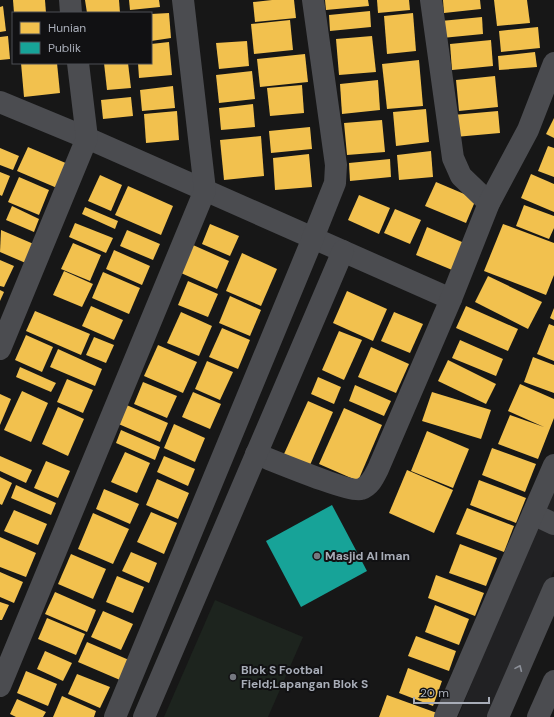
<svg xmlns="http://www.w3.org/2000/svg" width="554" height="717" font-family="'DM Sans',sans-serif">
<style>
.built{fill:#212123}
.green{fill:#1d241e}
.homes{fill:#f2c14e}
.public{fill:#17a398}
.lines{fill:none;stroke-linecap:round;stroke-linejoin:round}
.minor{stroke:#4b4c50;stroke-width:22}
.tertiary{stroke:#4b4c50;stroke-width:22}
.oneway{stroke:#8c9099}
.poi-dot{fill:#757880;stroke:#111113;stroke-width:1.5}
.labels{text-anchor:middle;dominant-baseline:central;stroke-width:4;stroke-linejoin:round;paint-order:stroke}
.poi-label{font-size:12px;font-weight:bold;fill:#a8adb8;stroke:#111113;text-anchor:start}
</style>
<rect width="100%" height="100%" fill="#171717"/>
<path class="built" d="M554 478V570L491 717H458Z"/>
<path class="green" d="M215 600 303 637 268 717H164Z"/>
<g class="homes">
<path d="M13 0H45L46 13H14Z"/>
<path d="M85 0H119L120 13H87Z"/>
<path d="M129 0H159L160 7 130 10Z"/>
<path d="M272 0H294L296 18 255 22 253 2Z"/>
<path d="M325 0H368L369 6 326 10Z"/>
<path d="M377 0H409L410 10 378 13Z"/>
<path d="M443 0H480L481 9 444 13Z"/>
<path d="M494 0H527L530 23 497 26Z"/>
<path d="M3 6 6 31 0 32V7Z"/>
<path d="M370 11 371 27 330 31 329 15Z"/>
<path d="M169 13 171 38 151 41V14Z"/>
<path d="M413 13 416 51 387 54 384 16Z"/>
<path d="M482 17 483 34 442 38 441 21Z"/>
<path d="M290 20 293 50 254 54 251 24Z"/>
<path d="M538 27 540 48 501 52 499 31Z"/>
<path d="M8 36 10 59 0 60V37Z"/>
<path d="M372 36 376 72 339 75 336 39Z"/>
<path d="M491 40 493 66 452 70 450 44Z"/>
<path d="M247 41 249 66 219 69 216 43Z"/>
<path d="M169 42 172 75 139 78 138 63H151V44Z"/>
<path d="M535 52 537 67 499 70 498 56Z"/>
<path d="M305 54 308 82 260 87 257 59Z"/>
<path d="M419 60 423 106 387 109 382 64Z"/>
<path d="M21 63H57L60 93 24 97Z"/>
<path d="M104 63H128L131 88 107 90Z"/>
<path d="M252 71 255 99 219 103 216 75Z"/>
<path d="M495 76 498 107 459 111 456 80Z"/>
<path d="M378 80 380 110 342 114 340 84Z"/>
<path d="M302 85 304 113 270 116 267 88Z"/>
<path d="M173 86 175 108 142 111 140 90Z"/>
<path d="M131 97 133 116 103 119 101 100Z"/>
<path d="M253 104 255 127 221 130 219 108Z"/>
<path d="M426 109 429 142 396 146 393 112Z"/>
<path d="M177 111 179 140 146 143 144 114Z"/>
<path d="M498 111 500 133 455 137 453 115Z"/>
<path d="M554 118V138L546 134Z"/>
<path d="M382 120 385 152 347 155 344 123Z"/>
<path d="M310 127 312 149 271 153 269 131Z"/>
<path d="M261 136 264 176 224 180 220 140Z"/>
<path d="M548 146 554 148V177L538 171Z"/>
<path d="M28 147 68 164 57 188 17 171Z"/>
<path d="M0 148 19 156 13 170 0 165Z"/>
<path d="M431 151 433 177 399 180 397 155Z"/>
<path d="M309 154 312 187 275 190 273 158Z"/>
<path d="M390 159 391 177 350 181 349 163Z"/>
<path d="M0 172 10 176 2 196 0 195Z"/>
<path d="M531 174 554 184V212L521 198Z"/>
<path d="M100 175 122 185 111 211 88 201Z"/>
<path d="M19 177 49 190 39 215 8 202Z"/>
<path d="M436 182 476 199 466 223 425 206Z"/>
<path d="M128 186 173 206 161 235 115 215Z"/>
<path d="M359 195 390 208 379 234 348 220Z"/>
<path d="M524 205 554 216V228L549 239 516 226Z"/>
<path d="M12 206 39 219 34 232 6 220Z"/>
<path d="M85 207 118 221 115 229 82 214Z"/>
<path d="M395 209 421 220 410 244 384 233Z"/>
<path d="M75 223 113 238 106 253 69 237Z"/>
<path d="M210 224 239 236 230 256 202 244Z"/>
<path d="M503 224 554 243V275L546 295 484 271Z"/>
<path d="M427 227 469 245 457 272 416 255Z"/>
<path d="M1 230 36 245 28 264 0 252Z"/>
<path d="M127 230 160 244 153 260 120 246Z"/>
<path d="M73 243 101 255 90 281 61 269Z"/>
<path d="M193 245 229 261 217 289 181 273Z"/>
<path d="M114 250 150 266 142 285 106 269Z"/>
<path d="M242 253 277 269 261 306 226 291Z"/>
<path d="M0 260 14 266 4 287 0 286Z"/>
<path d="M64 271 93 284 82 307 53 295Z"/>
<path d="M103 272 140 288 129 314 92 298Z"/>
<path d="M488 276 542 302 528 329 475 302Z"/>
<path d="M188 281 218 294 208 317 178 305Z"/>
<path d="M0 290 4 292 0 301Z"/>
<path d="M347 291 387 309 373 341 333 323Z"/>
<path d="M230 296 261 310 250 336 219 323Z"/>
<path d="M91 306 123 320 114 340 82 326Z"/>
<path d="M466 306 518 329 508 351 456 328Z"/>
<path d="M554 308V320L550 318Z"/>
<path d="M35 311 90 334 81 355 26 331Z"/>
<path d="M181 312 212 326 199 356 167 343Z"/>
<path d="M394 312 423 324 410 353 381 341Z"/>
<path d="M549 324 554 326V361L537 354Z"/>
<path d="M222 328 250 340 238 369 209 357Z"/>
<path d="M339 331 362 340 344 380 322 370Z"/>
<path d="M26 335 53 347 42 372 15 360Z"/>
<path d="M94 337 114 345 106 363 86 355Z"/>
<path d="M460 340 503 359 496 376 452 358Z"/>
<path d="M158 345 197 362 183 393 144 376Z"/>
<path d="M371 347 409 364 396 393 358 377Z"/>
<path d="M58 349 102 369 95 386 50 367Z"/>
<path d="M533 357 554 365V393L524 382Z"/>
<path d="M448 360 496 384 486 404 438 381Z"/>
<path d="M207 361 233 372 220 400 195 389Z"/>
<path d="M20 367 56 383 51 392 16 377Z"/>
<path d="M318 377 341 387 334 404 311 394Z"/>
<path d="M67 379 93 390 83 413 57 402Z"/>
<path d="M143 382 177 396 167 418 134 404Z"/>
<path d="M520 384 554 399V418L538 459 498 444 510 415 544 427 508 411Z"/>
<path d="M355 385 391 401 384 416 349 401Z"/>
<path d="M22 391 48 403 31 442 4 430Z"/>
<path d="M193 392 221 404 210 429 182 417Z"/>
<path d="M432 392 491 410 481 439 422 421Z"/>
<path d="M0 394 11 399 0 425Z"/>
<path d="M308 401 333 412 310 465 284 454Z"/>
<path d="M122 403 168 423 160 442 114 422Z"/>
<path d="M58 407 84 419 68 456 42 444Z"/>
<path d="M344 408 382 425 358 481 319 464Z"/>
<path d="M174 424 205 438 195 462 164 448Z"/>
<path d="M121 430 160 447 155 460 116 443Z"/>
<path d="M427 431 469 449 453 488 411 471Z"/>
<path d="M492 448 536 464 525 492 482 475Z"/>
<path d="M125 452 150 463 137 493 111 482Z"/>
<path d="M0 456 32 470 26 483 0 471Z"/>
<path d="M164 456 195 469 188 486 157 472Z"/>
<path d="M46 461 70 471 58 498 34 488Z"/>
<path d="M407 470 453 490 434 533 389 513Z"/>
<path d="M0 477 12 483 2 505 0 504Z"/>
<path d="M157 479 189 493 178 519 146 505Z"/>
<path d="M479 480 526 498 516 523 470 505Z"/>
<path d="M16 485 56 503 51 515 11 498Z"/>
<path d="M104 489 139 504 130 524 96 509Z"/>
<path d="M467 508 514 526 504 552 456 534Z"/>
<path d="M14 510 47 524 38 545 4 531Z"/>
<path d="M151 512 177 523 164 554 137 542Z"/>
<path d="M93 513 129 529 113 564 78 549Z"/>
<path d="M0 537 36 553 26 577 0 567Z"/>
<path d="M460 544 497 558 486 586 449 573Z"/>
<path d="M131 552 157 563 149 583 122 571Z"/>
<path d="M71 554 106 569 93 599 58 584Z"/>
<path d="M0 572 23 582 14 603 0 597Z"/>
<path d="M436 575 484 593 475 616 428 598Z"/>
<path d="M117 576 144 587 133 613 106 602Z"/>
<path d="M55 592 96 610 87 632 45 614Z"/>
<path d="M0 602 9 605 2 620H0Z"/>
<path d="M435 605 469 619 459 645 425 632Z"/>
<path d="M103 611 133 624 121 650 91 637Z"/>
<path d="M47 618 85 634 76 655 38 639Z"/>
<path d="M416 636 456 651 449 671 408 656Z"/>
<path d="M87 642 129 660 120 680 78 662Z"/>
<path d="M45 651 72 663 63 681 37 669Z"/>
<path d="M408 668 442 681 433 706 399 693Z"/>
<path d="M26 671 57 684 48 706 17 693Z"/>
<path d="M77 674 110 687 100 708 68 694Z"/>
<path d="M387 695 437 713 435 717H379Z"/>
<path d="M62 696 96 711 94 717H53Z"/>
<path d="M17 699 46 712 43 717H16L10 714Z"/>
</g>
<path class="public" d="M332 505 367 571 301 607 266 541Z"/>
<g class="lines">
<g class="minor">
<path d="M70 0 71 13"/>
<path d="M431 0 453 158 461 176 489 203"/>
<path d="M0 102 87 138 451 299"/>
<path d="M0 349 87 138 78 63"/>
<path d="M256 454C272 460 350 493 361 489 370 486 374 477 378 469L451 299 489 203 528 130 554 63"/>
<path d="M533 514 554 524"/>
<path d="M0 686 205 190 183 0"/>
<path d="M115 717 313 238 335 183 336 165 313 0"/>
<path d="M144 717 343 251"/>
<path d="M445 717 554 465"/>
</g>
<g class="tertiary">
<path d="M498 717 554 588"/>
<path d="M538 717 554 681"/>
</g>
</g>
<defs><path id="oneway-chevron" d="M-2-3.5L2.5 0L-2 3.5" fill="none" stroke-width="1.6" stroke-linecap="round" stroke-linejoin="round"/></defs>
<use class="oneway" href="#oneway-chevron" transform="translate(519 668) rotate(-66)"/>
<g class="poi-dot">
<circle cx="317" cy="556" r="4"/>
<circle cx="233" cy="677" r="4"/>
</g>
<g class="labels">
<g class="poi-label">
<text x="325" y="556">Masjid Al Iman</text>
<text x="241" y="670">Blok S Footbal<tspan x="241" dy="14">Field;Lapangan Blok S</tspan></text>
</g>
</g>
<rect x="12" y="12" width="140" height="52" fill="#111113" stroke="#4d4f55"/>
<rect x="20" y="22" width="20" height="12" fill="#f2c14e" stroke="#4d4f55"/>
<text x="48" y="32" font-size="12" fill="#a8adb8">Hunian</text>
<rect x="20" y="42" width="20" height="12" fill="#17a398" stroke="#4d4f55"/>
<text x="48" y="52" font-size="12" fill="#a8adb8">Publik</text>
<path d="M414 697v6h75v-6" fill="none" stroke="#a8adb8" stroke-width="2"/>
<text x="420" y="697" font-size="12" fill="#a8adb8" stroke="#111113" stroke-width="3" paint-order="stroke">20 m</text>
</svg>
